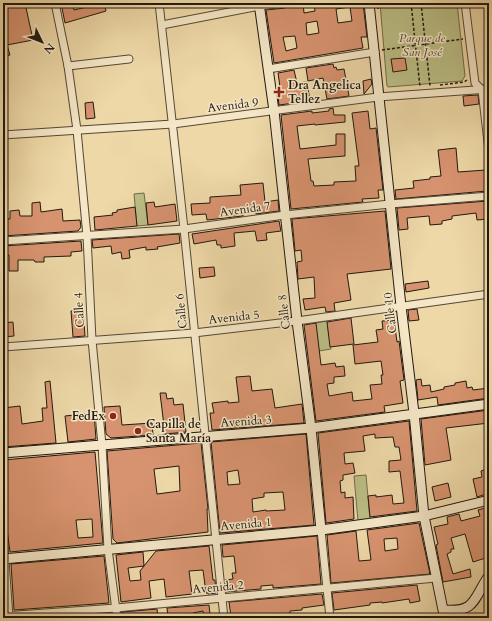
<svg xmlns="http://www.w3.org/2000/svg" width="492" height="621" font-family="Cardo,serif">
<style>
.green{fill:#bbbe85;stroke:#6e6b4a}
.building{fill:#d7936f;stroke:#21180f;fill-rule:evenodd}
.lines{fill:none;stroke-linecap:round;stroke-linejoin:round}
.minor-casing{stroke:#544835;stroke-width:9}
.secondary-casing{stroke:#21180f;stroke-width:11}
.path{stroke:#21180f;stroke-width:1.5;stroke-dasharray:3 2;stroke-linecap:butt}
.minor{stroke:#f4e6c6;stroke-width:7}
.secondary{stroke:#f4e6c6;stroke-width:9}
.poi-dot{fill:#8f2418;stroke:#f4e6c6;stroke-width:1.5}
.labels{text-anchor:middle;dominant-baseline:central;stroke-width:3;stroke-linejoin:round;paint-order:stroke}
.park-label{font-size:12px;font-style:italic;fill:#4f4a32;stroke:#f4e6c6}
.poi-label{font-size:12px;font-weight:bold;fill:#21180f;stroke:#f4e6c6;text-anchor:start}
.street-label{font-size:12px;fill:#21180f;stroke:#f4e6c6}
</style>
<rect width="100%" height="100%" fill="#eed8a7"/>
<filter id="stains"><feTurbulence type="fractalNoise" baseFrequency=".005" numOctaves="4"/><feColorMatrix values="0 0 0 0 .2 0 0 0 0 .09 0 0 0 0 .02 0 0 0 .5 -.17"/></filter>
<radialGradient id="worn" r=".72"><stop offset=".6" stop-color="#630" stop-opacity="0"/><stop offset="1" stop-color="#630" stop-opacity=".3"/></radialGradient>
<g class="green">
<path d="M380 3H457L465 76 462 81 388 87 387 86Z"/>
<path d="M144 193 148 225 137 226 134 194Z"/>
<path d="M327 321 331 349 319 351 315 323Z"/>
<path d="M366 475 370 520 358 521 354 476Z"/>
</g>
<g class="building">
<path d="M3 3H25L33 40 7 45 10 55 3 57Z"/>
<path d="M61 3H72L74 10 104 3 106 11 65 23Z"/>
<path d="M303 3 304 13 315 11 314 3H363L367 37H361L363 48 274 63 266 10 285 8 288 5ZM350 7 352 21 338 23 336 9ZM317 21 319 33 307 35 306 23ZM295 36 297 48 286 51 283 37Z"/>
<path d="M405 58 407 70 393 72 391 59Z"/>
<path d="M333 64 334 68 336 67 337 70 344 69 349 96 327 99 323 78 308 81 306 68Z"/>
<path d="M294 70 297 83 307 82 310 101 279 105 277 88 280 87 278 73Z"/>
<path d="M371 79 372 84 364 94 363 81Z"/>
<path d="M478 95 479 104 464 106 463 96Z"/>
<path d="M93 102 95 118 86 119 85 103Z"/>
<path d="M333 108 334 115H345V122L315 125V124L297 126 300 149 336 145V134H345V156L308 159 311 181H313L314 186 334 185V182L356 181 355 166H359L352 113 368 111 370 129 376 128 383 190H378L379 198 362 199 363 202 291 209 281 115 312 111V113L329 111V109Z"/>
<path d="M456 148 458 172 486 170 487 191 396 199 395 190 414 188 413 181 430 179V177L441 176 438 150Z"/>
<path d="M263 183 265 202 278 200 279 211 256 214 255 207 243 208V216L207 220 206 214 192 215 191 204 210 203V197L241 195 240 185Z"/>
<path d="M488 201 489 219 477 220 476 213 452 216V219L442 221V224L430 225 429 216 407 218 408 229 399 230 397 208Z"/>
<path d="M40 202 41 212 62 209 63 221 80 220 81 227 78 231 3 236V219H10V211L19 210 20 216H32V203Z"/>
<path d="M154 202 155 207 175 204 177 221 148 225 146 203Z"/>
<path d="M135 207 137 226 95 230 94 217 113 215 112 213 117 212V210Z"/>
<path d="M385 211 391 269 347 274 351 300 334 303 335 311 326 312 325 307 305 310 303 299 315 298 314 277 298 279 297 262 302 261 301 250 295 251 292 219Z"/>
<path d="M279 221 281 231 266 233 267 240 257 241 255 231 234 233 235 246 221 248V245H217L216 240 194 244 192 234Z"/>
<path d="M179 234 180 243 157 247 158 249 146 250V247L129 250 130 258 122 259 121 252 112 254 111 246 93 248 92 240Z"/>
<path d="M81 241 82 251 71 252V256L44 257V262H35L34 260H18V271H9V255H3V246Z"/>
<path d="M214 267 215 276 200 278 199 268Z"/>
<path d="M428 281 429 288 406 292 405 284Z"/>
<path d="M417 309 419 320 409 321 408 310Z"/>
<path d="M83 310 85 336 73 337 71 311Z"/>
<path d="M351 318 354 344 330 347 327 322Z"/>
<path d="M394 320 397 342 399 341 404 380 400 381 403 403 384 406 385 412 316 421 304 325 316 323 321 365 335 363 336 367 344 366 345 376 334 377V383L327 384 329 396 352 392 353 401 372 399 370 385 382 384 381 375H383L381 361 355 364 353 345 378 342 376 330 383 329 382 321Z"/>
<path d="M13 322 14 336 4 337 3 323Z"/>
<path d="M250 376 252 391 272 389 275 408 302 404 304 423 212 430 210 413H214L212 403 228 401V403L239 402 236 377Z"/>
<path d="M421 379 422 386 430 385 431 392 444 389V387L455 385V383L466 381 467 388 472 387 473 390 489 388V398L438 405 437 397 418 400 416 380Z"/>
<path d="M50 381 56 443 3 447V408L20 406 22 424 43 421 42 408H47L45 382Z"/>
<path d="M160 393H166L167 399 173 398 174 405 183 404 186 432 165 434Z"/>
<path d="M120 406 122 425 152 423 153 435 111 438 106 434 104 407Z"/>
<path d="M489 410V423L446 428 451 460 425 465 421 419Z"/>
<path d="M94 413 96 439 68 442 65 416Z"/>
<path d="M409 421 417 511 370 517 368 496 376 495V497L392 495 393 504 404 503 400 471 389 472V461L401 460 399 447H395L393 437 375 438V434L363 436 365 451 344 453 345 464 353 463 355 473 343 475V480L340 481 341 493 345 492V498L353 497 354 519 326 523 318 433Z"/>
<path d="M306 434 314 525 220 533 211 442ZM238 470 240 484 228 485 227 472ZM283 492 285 510 266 511V510L253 512 252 499 264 497V493Z"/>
<path d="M201 443 208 509H207L208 532 117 543 113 539 107 451ZM179 466 180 491 157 494 154 469Z"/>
<path d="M95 452 103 543 10 552 3 500V460ZM92 519 93 537 78 538 76 520Z"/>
<path d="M489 468V493L477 497 473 479 482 477 481 471Z"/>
<path d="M448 483 451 497 435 501 432 487Z"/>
<path d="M489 507V537L487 538 489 545V557L473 562 465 534 451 538 454 549H451V552L447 554 453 574 470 569 471 577 443 582 436 545 438 544 434 527 448 524 447 517 459 514 461 521 480 516 478 510Z"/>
<path d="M419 523 430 574 331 583 327 535 356 531 359 561 371 560 367 530ZM397 538 398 549 385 551 384 539Z"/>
<path d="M317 536 321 584 273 588V585L261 586V589L226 592 225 580 233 579 232 573H236L234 556 223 557 222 545Z"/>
<path d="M209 546 213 580H215L216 593 208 594V593H206L203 570 189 571 192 594 166 597 164 579 149 581 151 598 121 602 116 555 143 552 144 566 156 551ZM144 566 140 571 141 580 130 581 128 568Z"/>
<path d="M104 556 109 603 14 610 11 564Z"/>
<path d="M417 585 420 601 410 603 409 599 382 603V602L370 603V605L334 610 332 593Z"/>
<path d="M322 594 324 605 302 608V610L290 611V617L264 618V615L231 617 229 602Z"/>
<path d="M209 605 210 614 204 616 203 611 193 613V618H183V616L168 618 167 608Z"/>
<path d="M157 609 158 618H122V612Z"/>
<path d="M111 613V618H85V615Z"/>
</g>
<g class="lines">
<defs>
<g id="minor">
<path d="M55 3 68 66 77 130 87 236 92 340 102 445 108 549 117 618"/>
<path d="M159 3 184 229 224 618"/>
<path d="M465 3 475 83 482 90 489 151"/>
<path d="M162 25 260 6 284 3"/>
<path d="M68 66 129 59"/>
<path d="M268 69 375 52"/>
<path d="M3 135 173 124 378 97 489 89"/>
<path d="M3 241 184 229 285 215 390 204 489 196"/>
<path d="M3 347 194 333 297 321 489 294"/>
<path d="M321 530 330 618"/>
<path d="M3 532 9 618"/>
<path d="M443 610V618"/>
<path d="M3 616 116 608 436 578"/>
</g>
<g id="secondary">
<path d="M259 3 274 111 297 321 311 428 321 530"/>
<path d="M369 3 401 306 414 413 424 516 443 610C477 613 473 598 489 576"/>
<path d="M3 453 311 428 489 404"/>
<path d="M3 559 321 530 424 516 489 500"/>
</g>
</defs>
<use href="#minor" class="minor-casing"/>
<use href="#secondary" class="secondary-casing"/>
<g class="path">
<path d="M378 3V9"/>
<path d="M411 3 420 87"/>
<path d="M421 3 430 86"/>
<path d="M382 50 463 39"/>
<path d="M440 85 464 82 467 80"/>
</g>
<use href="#minor" class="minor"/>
<use href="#secondary" class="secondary"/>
</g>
<g class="poi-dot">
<path d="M277 86h4v4h4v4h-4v4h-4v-4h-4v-4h4z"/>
<circle cx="113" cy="416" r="4"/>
<circle cx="138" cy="431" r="4"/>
</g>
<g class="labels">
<g class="park-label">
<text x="422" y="38">Parque de<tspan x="422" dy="14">San José</tspan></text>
</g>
<g class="poi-label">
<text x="288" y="85">Dra Angelica<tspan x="288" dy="14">Tellez</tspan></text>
<text x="105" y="416" text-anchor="end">FedEx</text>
<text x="146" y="424">Capilla de<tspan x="146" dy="14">Santa María</tspan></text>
</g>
<g class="street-label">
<text transform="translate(233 105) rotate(-7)">Avenida 9</text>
<text transform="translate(245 209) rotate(-8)">Avenida 7</text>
<text transform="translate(79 310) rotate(-93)">Calle 4</text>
<text transform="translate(181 311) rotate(-96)">Calle 6</text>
<text transform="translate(284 312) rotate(-97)">Calle 8</text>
<text transform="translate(390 313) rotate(-97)">Calle 10</text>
<text transform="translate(234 317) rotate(-6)">Avenida 5</text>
<text transform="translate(246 421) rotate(-4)">Avenida 3</text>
<text transform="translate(246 524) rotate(-5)">Avenida 1</text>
<text transform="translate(218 587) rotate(-5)">Avenida 2</text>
</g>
</g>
<rect width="492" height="621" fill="none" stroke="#eed8a7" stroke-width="16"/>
<rect x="4" y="4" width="484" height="613" fill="none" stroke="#21180f" stroke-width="2"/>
<rect x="8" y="8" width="476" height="605" fill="none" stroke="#21180f"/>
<g transform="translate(42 42) rotate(133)" stroke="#f4e6c6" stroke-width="3" paint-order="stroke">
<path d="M0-3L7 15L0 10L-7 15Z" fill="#21180f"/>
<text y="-6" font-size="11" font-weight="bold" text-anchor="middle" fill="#21180f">N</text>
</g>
<rect width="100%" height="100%" filter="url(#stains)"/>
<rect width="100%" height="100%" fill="url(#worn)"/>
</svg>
